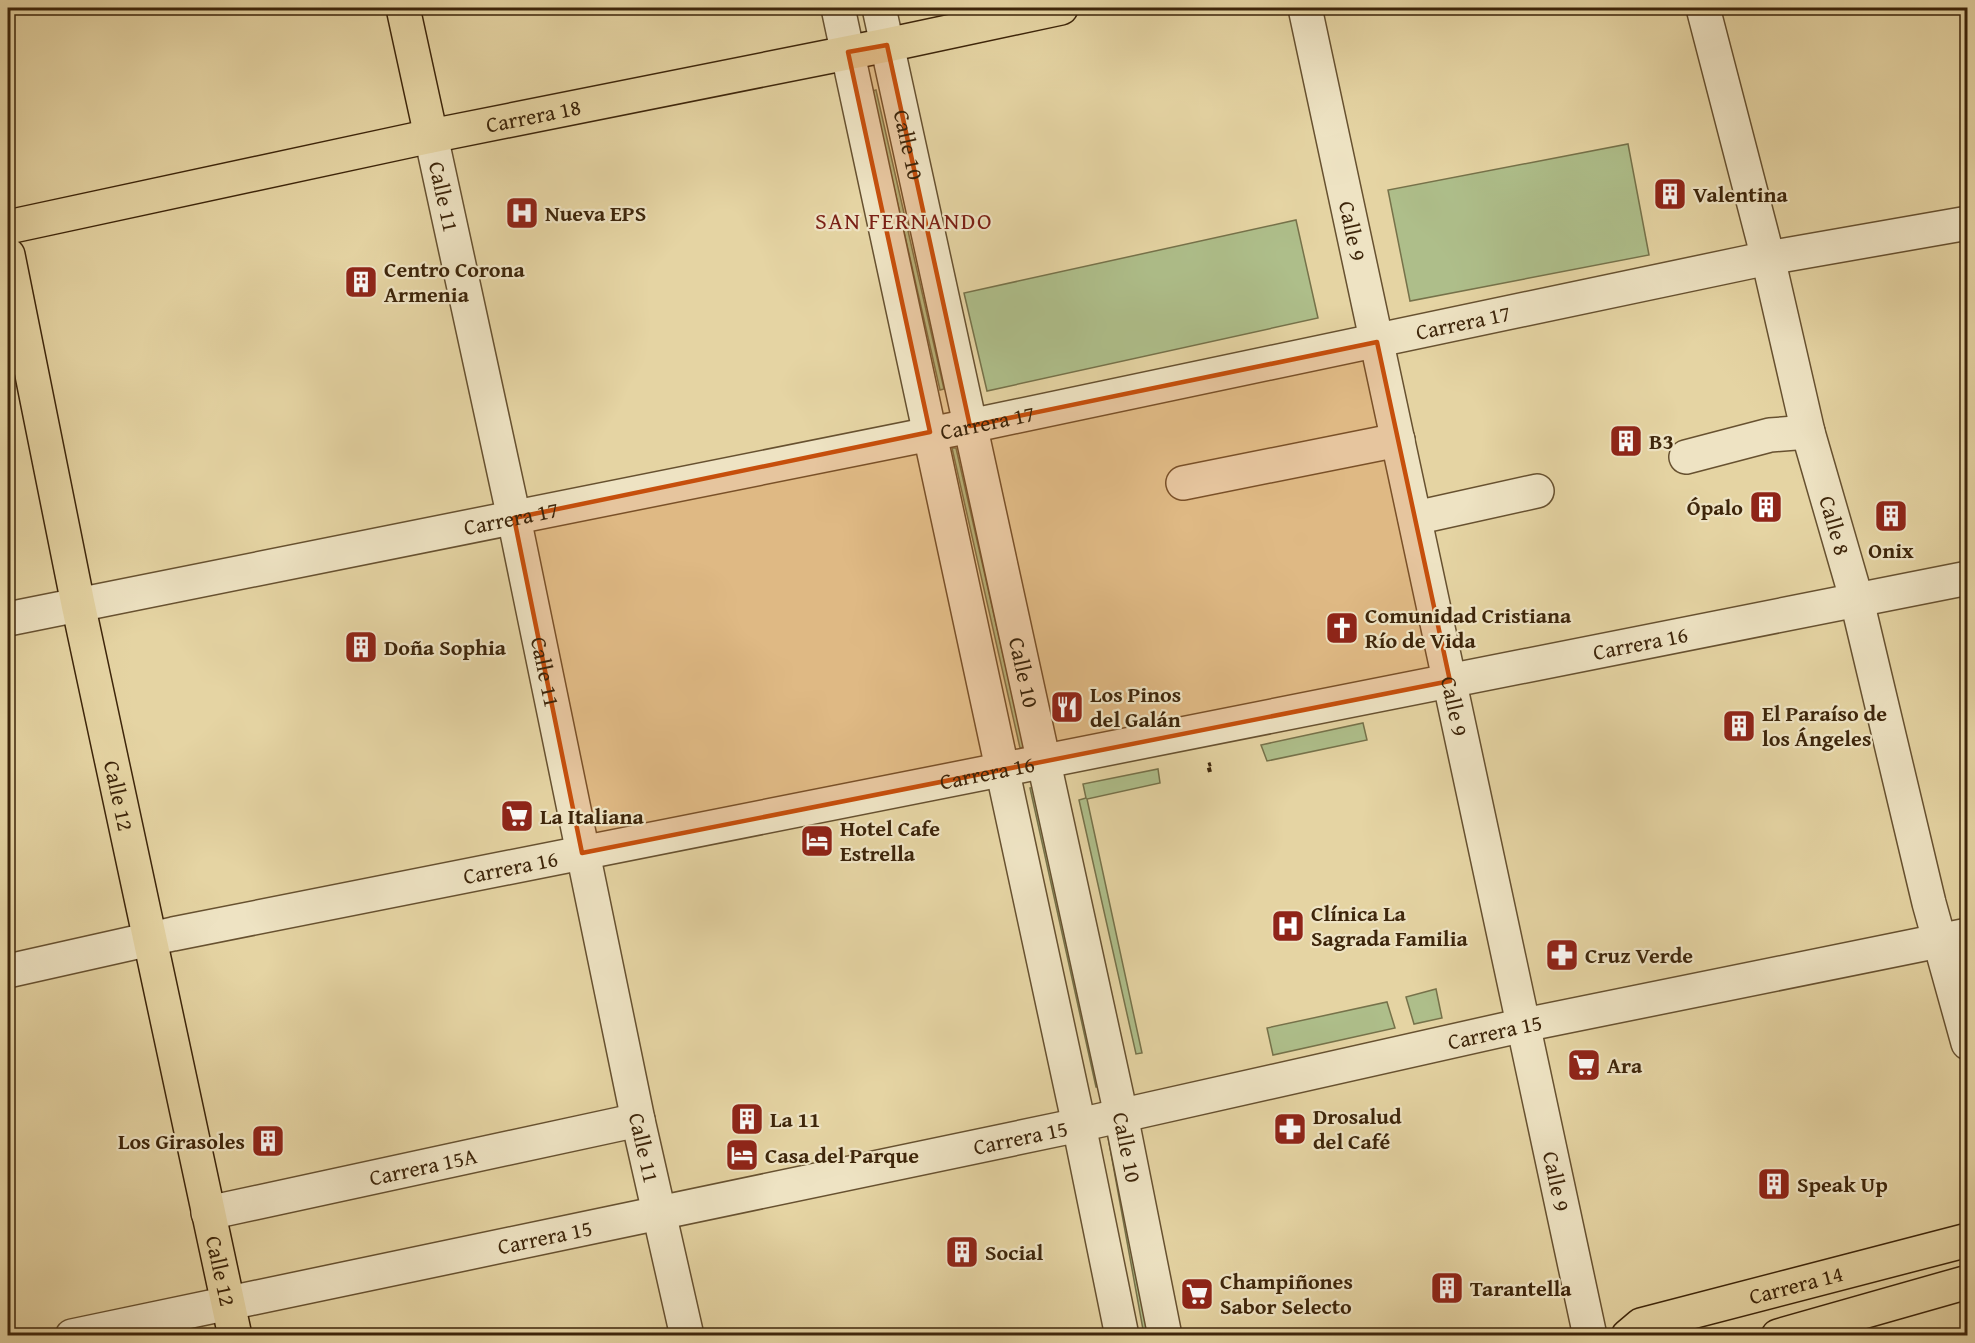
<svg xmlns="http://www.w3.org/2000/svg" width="1975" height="1343" font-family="'Gentium Book Plus',serif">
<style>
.green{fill:#aebe8a;stroke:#76724a;stroke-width:1.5}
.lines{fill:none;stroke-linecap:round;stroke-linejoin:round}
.minor-casing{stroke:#675130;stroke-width:36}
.major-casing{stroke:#3d250a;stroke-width:36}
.path{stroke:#3d250a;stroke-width:4;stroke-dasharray:4.5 3;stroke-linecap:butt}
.minor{stroke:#eee3c3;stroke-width:33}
.major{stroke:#e5d4a3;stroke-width:33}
.marked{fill:#c64f0c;fill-opacity:0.2;stroke:#c64f0c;stroke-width:4.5;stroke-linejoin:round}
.labels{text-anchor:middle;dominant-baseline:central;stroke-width:4.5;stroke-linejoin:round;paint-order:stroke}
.street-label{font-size:22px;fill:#3d250a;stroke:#eee3c3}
.poi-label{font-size:22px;font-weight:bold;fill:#3d250a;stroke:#eee3c3;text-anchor:start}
.neighbourhood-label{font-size:24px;letter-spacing:1.5px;fill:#7a1f14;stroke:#eee3c3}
</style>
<rect width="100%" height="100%" fill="#e5d4a3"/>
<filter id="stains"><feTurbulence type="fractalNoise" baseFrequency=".00333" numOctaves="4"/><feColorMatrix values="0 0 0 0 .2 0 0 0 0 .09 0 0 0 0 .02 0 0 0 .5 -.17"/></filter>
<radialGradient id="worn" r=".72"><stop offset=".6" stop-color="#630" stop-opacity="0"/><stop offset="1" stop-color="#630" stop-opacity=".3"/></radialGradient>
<g class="green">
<path d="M876 90 944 389 940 390 872 91Z"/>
<path d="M1628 144 1649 255 1410 301 1388 190Z"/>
<path d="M1296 220 1318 318 987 391 964 293Z"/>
<path d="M952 448H956L1024 747 1020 748Z"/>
<path d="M1363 723 1367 740 1267 761 1261 745Z"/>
<path d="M1158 769 1160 783 1087 799 1142 1053 1136 1054 1079 800 1086 798 1083 784Z"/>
<path d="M1034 787 1100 1087H1096L1030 788Z"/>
<path d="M1436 989 1442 1018 1414 1024 1406 997Z"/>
<path d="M1387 1002 1395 1028 1273 1055 1267 1028Z"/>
<path d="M1108 1137H1112L1148 1335H1144Z"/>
</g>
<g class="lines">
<defs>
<g id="minor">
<path d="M838 8 1079 1125 1122 1336"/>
<path id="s1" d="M879 8 1121 1115 1165 1336"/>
<path id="s2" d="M1305 8 1590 1336"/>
<path id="s3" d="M1703 8 1768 258 1808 432 1857 601 1929 903 1968 1043"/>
<path id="s4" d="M431 136 514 518 638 1120 687 1336"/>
<path d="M1686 457 1770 435 1808 432"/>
<path d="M1183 483 1398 440"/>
<path d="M1415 518 1537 491"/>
<path id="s5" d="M8 619 970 426 1768 258 1968 223"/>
<path id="s6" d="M8 971 173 934 1968 578"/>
<path id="s7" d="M208 1213 638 1120"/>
<path id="s8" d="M72 1336 1079 1125 1524 1025 1968 935"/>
</g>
<g id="major">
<path d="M403 8 431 136"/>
<path id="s9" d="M8 227 431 136 887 45 1061 8"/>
<path id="s10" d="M8 255 78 604 235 1336"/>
<path id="s11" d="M1628 1336 1641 1325 1968 1240"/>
<path d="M1778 1336 1968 1282"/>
</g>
</defs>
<use href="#minor" class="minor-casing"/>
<use href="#major" class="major-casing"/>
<path class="path" d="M1210 772 1208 765 1211 764"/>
<use href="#minor" class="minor"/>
<use href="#major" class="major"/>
</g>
<path class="marked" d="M887 45 970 426 1377 342 1450 681 582 853 514 518 930 432 848 52Z"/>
<defs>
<symbol id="building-square" viewBox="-11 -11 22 22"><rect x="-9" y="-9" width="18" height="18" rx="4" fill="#8f2418" stroke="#eee3c3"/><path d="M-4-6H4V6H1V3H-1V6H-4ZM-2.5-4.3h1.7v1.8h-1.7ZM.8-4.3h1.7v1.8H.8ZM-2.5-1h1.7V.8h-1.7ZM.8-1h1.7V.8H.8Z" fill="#fff"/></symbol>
<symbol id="hospital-square" viewBox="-11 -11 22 22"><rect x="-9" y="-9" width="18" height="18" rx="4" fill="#8f2418" stroke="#eee3c3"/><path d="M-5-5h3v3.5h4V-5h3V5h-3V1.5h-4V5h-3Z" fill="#fff"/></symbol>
<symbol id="church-square" viewBox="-11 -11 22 22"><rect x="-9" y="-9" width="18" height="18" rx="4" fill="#8f2418" stroke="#eee3c3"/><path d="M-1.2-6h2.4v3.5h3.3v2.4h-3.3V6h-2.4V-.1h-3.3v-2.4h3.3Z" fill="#fff"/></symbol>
<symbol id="restaurant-square" viewBox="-11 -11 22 22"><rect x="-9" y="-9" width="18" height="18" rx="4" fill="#8f2418" stroke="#eee3c3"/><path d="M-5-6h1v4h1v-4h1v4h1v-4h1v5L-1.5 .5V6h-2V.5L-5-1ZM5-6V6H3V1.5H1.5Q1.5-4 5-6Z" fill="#fff"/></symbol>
<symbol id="supermarket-square" viewBox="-11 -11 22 22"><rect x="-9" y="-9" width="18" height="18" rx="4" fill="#8f2418" stroke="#eee3c3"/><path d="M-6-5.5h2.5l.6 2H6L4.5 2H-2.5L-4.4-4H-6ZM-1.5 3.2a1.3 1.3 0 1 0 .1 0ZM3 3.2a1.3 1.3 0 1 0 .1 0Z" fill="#fff"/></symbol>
<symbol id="hotel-square" viewBox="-11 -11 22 22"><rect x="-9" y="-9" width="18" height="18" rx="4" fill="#8f2418" stroke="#eee3c3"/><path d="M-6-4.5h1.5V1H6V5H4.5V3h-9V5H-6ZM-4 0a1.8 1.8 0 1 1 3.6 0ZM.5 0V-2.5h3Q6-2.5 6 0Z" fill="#fff"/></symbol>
<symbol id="pharmacy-square" viewBox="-11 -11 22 22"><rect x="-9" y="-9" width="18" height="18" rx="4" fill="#8f2418" stroke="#eee3c3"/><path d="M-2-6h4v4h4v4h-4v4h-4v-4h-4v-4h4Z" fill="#fff"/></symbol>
</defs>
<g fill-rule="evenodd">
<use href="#building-square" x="1651" y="175" width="38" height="38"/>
<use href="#hospital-square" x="503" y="194" width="38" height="38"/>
<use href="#building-square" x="342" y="263" width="38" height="38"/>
<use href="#building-square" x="1607" y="422" width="38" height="38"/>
<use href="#building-square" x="1747" y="488" width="38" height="38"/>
<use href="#building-square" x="1872" y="497" width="38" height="38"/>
<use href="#church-square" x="1323" y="609" width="38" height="38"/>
<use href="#building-square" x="342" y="628" width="38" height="38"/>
<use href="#restaurant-square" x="1048" y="688" width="38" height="38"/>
<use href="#building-square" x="1720" y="707" width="38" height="38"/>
<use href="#supermarket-square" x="498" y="797" width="38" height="38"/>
<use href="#hotel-square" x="798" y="822" width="38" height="38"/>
<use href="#hospital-square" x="1269" y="907" width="38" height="38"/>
<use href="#pharmacy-square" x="1543" y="936" width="38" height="38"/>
<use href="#supermarket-square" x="1565" y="1046" width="38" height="38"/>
<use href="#building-square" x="728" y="1100" width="38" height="38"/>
<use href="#pharmacy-square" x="1271" y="1110" width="38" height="38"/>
<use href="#building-square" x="249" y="1122" width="38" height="38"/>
<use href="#hotel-square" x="723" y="1136" width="38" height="38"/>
<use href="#building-square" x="1755" y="1165" width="38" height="38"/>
<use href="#building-square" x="943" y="1233" width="38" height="38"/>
<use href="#building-square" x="1428" y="1269" width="38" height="38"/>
<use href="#supermarket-square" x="1178" y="1275" width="38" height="38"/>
</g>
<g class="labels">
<g class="street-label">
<text stroke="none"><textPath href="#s9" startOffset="537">Carrera 18</textPath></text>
<text stroke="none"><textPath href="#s1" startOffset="140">Calle 10</textPath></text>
<text stroke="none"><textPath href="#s4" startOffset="62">Calle 11</textPath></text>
<text stroke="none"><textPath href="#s2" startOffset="228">Calle 9</textPath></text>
<text stroke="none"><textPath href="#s5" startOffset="1485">Carrera 17</textPath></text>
<text stroke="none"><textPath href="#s5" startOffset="999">Carrera 17</textPath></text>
<text stroke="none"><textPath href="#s5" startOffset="513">Carrera 17</textPath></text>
<text stroke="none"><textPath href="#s3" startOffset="534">Calle 8</textPath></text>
<text stroke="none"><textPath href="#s6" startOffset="1665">Carrera 16</textPath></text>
<text stroke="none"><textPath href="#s4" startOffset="548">Calle 11</textPath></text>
<text stroke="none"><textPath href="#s1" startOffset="680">Calle 10</textPath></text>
<text stroke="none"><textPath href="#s2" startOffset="714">Calle 9</textPath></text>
<text stroke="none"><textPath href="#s6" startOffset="999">Carrera 16</textPath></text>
<text stroke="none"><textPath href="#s10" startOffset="552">Calle 12</textPath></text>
<text stroke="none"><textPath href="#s6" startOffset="513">Carrera 16</textPath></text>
<text stroke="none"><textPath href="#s8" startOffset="1455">Carrera 15</textPath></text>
<text stroke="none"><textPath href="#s8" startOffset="969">Carrera 15</textPath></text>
<text stroke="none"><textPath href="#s1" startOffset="1166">Calle 10</textPath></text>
<text stroke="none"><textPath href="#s4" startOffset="1034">Calle 11</textPath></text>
<text stroke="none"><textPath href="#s7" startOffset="220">Carrera 15A</textPath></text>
<text stroke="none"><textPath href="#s2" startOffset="1200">Calle 9</textPath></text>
<text stroke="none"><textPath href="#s8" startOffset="483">Carrera 15</textPath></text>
<text stroke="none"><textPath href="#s10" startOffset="1038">Calle 12</textPath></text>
<text stroke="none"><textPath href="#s11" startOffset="177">Carrera 14</textPath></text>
</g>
<g class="poi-label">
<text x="1693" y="194">Valentina</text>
<text x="545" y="213">Nueva EPS</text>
<text x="384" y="269">Centro Corona<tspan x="384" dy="25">Armenia</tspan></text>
<text x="1649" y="441">B3</text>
<text x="1743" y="507" text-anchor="end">Ópalo</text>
<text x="1891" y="550" text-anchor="middle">Onix</text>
<text x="1365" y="615">Comunidad Cristiana<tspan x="1365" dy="25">Río de Vida</tspan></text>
<text x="384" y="647">Doña Sophia</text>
<text x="1090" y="694">Los Pinos<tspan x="1090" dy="25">del Galán</tspan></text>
<text x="1762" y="713">El Paraíso de<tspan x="1762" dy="25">los Ángeles</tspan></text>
<text x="540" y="816">La Italiana</text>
<text x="840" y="828">Hotel Cafe<tspan x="840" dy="25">Estrella</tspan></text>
<text x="1311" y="913">Clínica La<tspan x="1311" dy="25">Sagrada Familia</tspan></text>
<text x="1585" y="955">Cruz Verde</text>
<text x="1607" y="1065">Ara</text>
<text x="1313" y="1116">Drosalud<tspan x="1313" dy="25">del Café</tspan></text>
<text x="770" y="1119">La 11</text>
<text x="245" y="1141" text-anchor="end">Los Girasoles</text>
<text x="765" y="1155">Casa del Parque</text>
<text x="1797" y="1184">Speak Up</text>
<text x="985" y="1252">Social</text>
<text x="1220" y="1281">Champiñones<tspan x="1220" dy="25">Sabor Selecto</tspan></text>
<text x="1470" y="1288">Tarantella</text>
</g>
<g class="neighbourhood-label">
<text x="904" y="220">SAN FERNANDO</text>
</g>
</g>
<rect width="1975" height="1343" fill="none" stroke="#e5d4a3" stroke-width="30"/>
<rect x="9" y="9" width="1957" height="1325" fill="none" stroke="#3d250a" stroke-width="3"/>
<rect x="15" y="15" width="1945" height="1313" fill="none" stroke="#3d250a" stroke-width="1.5"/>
<rect width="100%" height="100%" filter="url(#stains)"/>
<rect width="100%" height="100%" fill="url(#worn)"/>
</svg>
